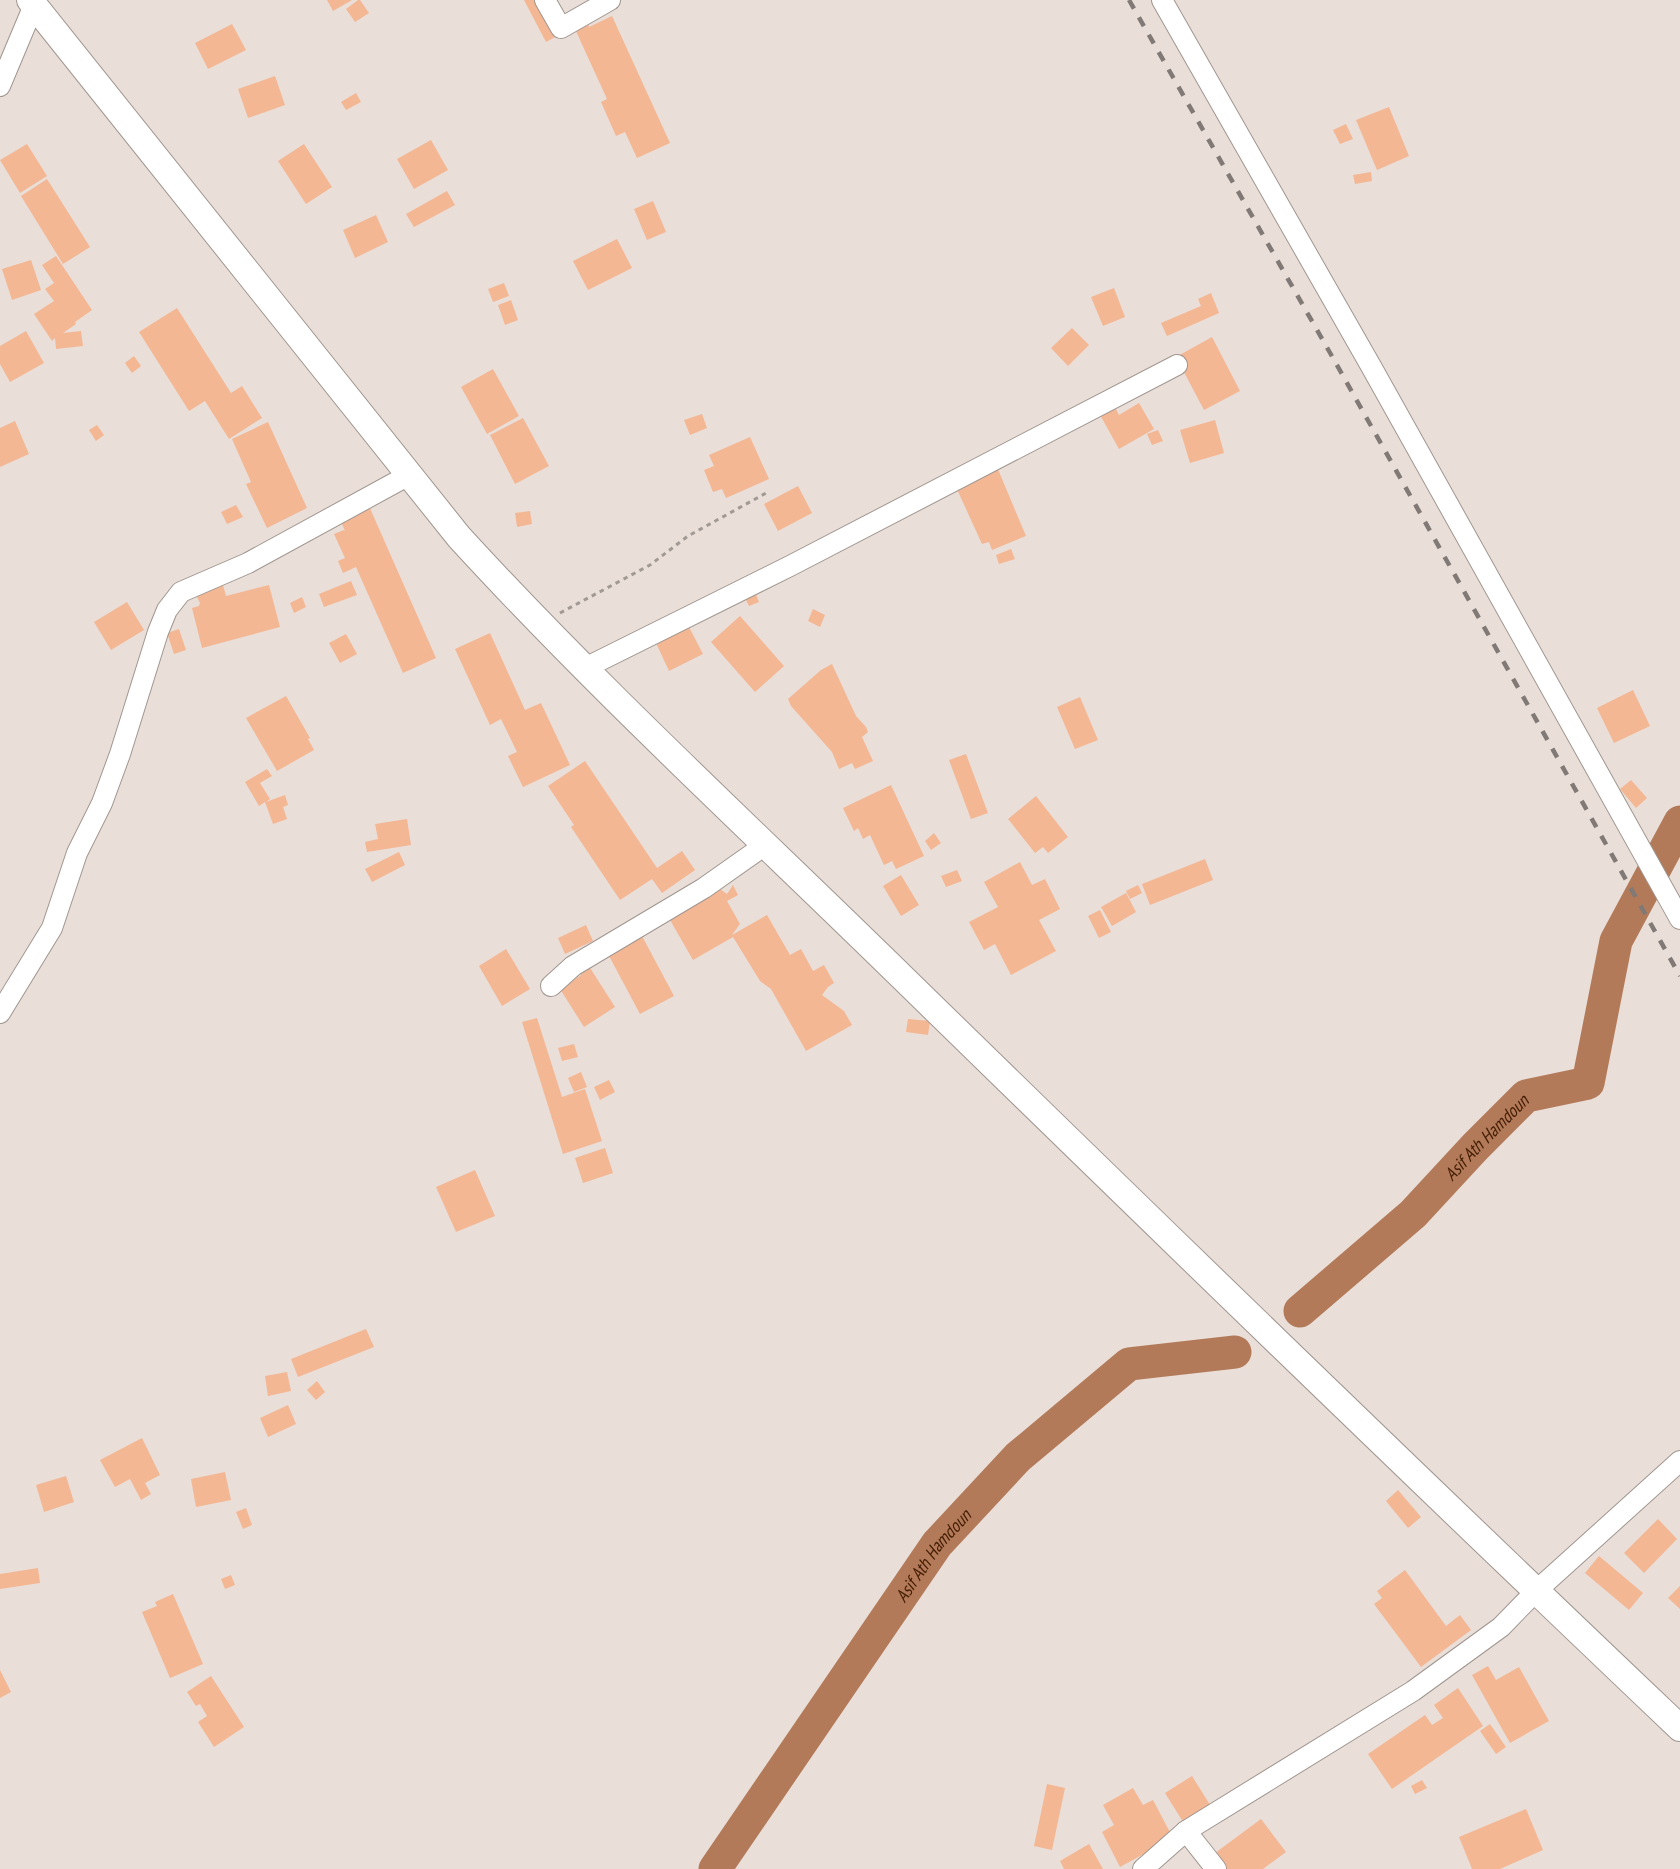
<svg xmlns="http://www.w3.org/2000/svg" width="1680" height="1869" font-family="'PT Sans Narrow',sans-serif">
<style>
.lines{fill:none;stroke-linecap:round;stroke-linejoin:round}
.river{stroke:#b37a59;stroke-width:33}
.building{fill:#f4b794}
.minor-casing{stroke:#a09690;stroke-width:22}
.major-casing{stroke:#a09690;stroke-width:28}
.path{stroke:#a19994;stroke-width:3;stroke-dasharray:4.5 4.5;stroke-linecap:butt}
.minor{stroke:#fff;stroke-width:20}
.major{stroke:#fff;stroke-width:26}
.rail{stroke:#817975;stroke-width:4.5;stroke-dasharray:10 10;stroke-linecap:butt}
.labels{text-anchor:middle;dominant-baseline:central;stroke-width:5;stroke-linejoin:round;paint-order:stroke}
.water-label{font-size:18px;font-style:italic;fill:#431d03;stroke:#e9ded8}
</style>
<rect width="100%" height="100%" fill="#e9ded8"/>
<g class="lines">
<g class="river">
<path id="s1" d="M1300 1311 1413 1214 1475 1147 1526 1096 1588 1083 1616 941 1680 822"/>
<path id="s2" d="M715 1869 937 1544 1018 1457 1129 1364 1235 1352"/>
</g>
</g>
<g class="building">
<path d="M327 0H352L333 11Z"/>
<path d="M358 0H360L369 13 355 22 346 9Z"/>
<path d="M524 0H538L557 36 546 42Z"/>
<path d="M612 16 670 143 637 158 625 132 616 136 601 102 607 99 575 29 588 23 589 27Z"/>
<path d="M232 24 246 50 208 69 195 43Z"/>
<path d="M275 76 285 105 248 118 238 89Z"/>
<path d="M356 93 361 102 346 110 341 102Z"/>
<path d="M1389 107 1409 156 1377 170 1356 120Z"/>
<path d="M1346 124 1353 139 1340 144 1333 130Z"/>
<path d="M431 140 448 170 414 189 397 159Z"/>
<path d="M27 144 47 176 20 193 0 160Z"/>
<path d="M304 144 332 187 306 204 278 161Z"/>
<path d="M1371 172 1372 181 1355 184 1353 175Z"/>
<path d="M47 179 90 247 63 264 21 196Z"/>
<path d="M447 191 455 205 414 227 406 214Z"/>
<path d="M653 201 666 232 647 240 634 209Z"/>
<path d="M376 215 388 242 355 258 343 230Z"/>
<path d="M617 239 632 268 588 290 573 261Z"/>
<path d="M56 256 92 310 75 322 76 324 63 333 81 331 83 346 56 349 55 338 52 341 34 314 54 301 45 289 54 283 42 265Z"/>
<path d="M31 260 41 290 12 300 2 269Z"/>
<path d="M504 283 509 296 493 302 488 289Z"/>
<path d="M1114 288 1125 317 1103 326 1091 297Z"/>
<path d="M1211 293 1219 313 1167 336 1161 323 1201 306 1198 299Z"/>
<path d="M511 300 518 320 505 325 498 305Z"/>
<path d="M177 308 231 393 242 386 262 418 229 439 205 401 189 411 139 332Z"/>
<path d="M1072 328 1089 345 1068 366 1051 348Z"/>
<path d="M26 331 44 363 10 382 0 364V346Z"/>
<path d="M1212 337 1240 391 1204 410 1176 357Z"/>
<path d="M134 356 141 366 132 373 125 363Z"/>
<path d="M493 369 519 416 487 434 461 387Z"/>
<path d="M1139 403 1154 429 1119 449 1099 413 1114 405 1119 415Z"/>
<path d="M702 414 707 428 690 435 684 420Z"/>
<path d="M523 418 549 466 515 484 490 435Z"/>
<path d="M1215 420 1224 453 1190 463 1180 430Z"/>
<path d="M15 421 29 454 0 467V428Z"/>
<path d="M268 422 307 508 267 528 246 484 251 482 232 439Z"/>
<path d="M97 425 104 435 96 441 89 430Z"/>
<path d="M1158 430 1163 441 1152 445 1147 434Z"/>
<path d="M750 437 769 479 726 498 722 489 713 492 704 470 714 466 709 455Z"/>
<path d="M997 467 1026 536 992 550 989 542 982 544 955 485Z"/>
<path d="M798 486 812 513 778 531 764 504Z"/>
<path d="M236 505 243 517 227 524 221 512Z"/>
<path d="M369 506 436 658 403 673 356 567 343 573 338 561 345 558 334 534 344 530 345 531 340 519Z"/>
<path d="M530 511 532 524 517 527 515 513Z"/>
<path d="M1011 549 1015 559 999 564 996 555Z"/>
<path d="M351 581 357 595 324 607 319 594Z"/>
<path d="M223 585 226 596 269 585 280 627 202 648 192 608 199 606 200 603 195 593Z"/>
<path d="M755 592 759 602 749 606 744 596Z"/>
<path d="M302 597 306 607 294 613 290 603Z"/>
<path d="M127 602 144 630 111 650 94 622Z"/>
<path d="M813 609 825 615 820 627 808 621Z"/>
<path d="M740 616 784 666 755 692 711 642Z"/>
<path d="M689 627 703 654 669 671 656 643Z"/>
<path d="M179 629 186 650 174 654 167 633Z"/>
<path d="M490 633 525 710 541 703 570 765 523 787 508 756 517 752 501 719 490 725 455 649Z"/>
<path d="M346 634 357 654 340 663 329 643Z"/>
<path d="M832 664 856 716 866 727 868 732 862 737 873 761 855 769 852 763 839 769 832 752 791 706 788 699 821 670Z"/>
<path d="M1633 690 1650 726 1614 743 1597 708Z"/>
<path d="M286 696 310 738 308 739 314 750 277 771 246 718Z"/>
<path d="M1080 697 1098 740 1075 749 1057 707Z"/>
<path d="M966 754 988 813 971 819 949 760Z"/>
<path d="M585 761 657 868 682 851 695 870 662 893 652 879 620 900 571 827 574 825 548 786Z"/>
<path d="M267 769 272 776 260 783 270 799 266 802 285 795 288 805 283 807 287 819 273 824 265 802 259 806 245 782Z"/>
<path d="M1631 780 1647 798 1636 808 1620 789Z"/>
<path d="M891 785 924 856 896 869 892 861 884 865 870 835 863 839 858 828 854 831 843 808Z"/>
<path d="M1036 796 1068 837 1048 853 1043 847 1035 853 1008 819Z"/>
<path d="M407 819 411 845 367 852 365 842 378 839 375 824Z"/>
<path d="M934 833 941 843 931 850 925 841Z"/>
<path d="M399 852 405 865 372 882 365 869Z"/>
<path d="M1205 859 1213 880 1150 905 1142 884Z"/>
<path d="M1020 862 1032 885 1045 879 1060 909 1039 920 1056 951 1011 975 995 944 984 950 969 922 998 907 984 882Z"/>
<path d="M957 870 962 881 946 887 941 876Z"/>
<path d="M901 875 919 905 901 916 883 886Z"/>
<path d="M715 885 727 894 733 885 738 895 727 901 740 924 732 935 767 915 790 955 801 949 813 971 824 965 834 983 828 987 822 995 844 1011 852 1025 806 1051 771 989 760 981 733 937 693 960 666 913Z"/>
<path d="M1138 885 1142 893 1130 899 1126 891Z"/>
<path d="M1126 893 1136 912 1112 926 1101 907Z"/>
<path d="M1100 910 1111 932 1099 938 1088 916Z"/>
<path d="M586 925 593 941 565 954 558 938Z"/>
<path d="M642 936 674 996 640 1014 608 954Z"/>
<path d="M506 949 530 989 502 1006 479 966Z"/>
<path d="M587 963 615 1007 584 1027 560 989 581 975 577 969Z"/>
<path d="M537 1018 562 1097 585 1089 602 1141 563 1154 522 1022Z"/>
<path d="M908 1019 930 1021 928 1035 906 1032Z"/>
<path d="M574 1044 578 1057 562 1061 558 1048Z"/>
<path d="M581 1072 587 1087 574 1092 568 1078Z"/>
<path d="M609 1080 615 1092 600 1100 594 1087Z"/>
<path d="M605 1148 613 1173 583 1183 575 1158Z"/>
<path d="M475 1170 495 1216 456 1232 436 1187Z"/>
<path d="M366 1329 374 1347 298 1377 291 1359Z"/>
<path d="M287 1372 291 1391 268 1396 265 1376Z"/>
<path d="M317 1381 325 1392 316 1400 307 1390Z"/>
<path d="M288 1405 296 1424 268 1437 260 1418Z"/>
<path d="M142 1438 160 1475 145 1483 151 1494 141 1500 130 1479 115 1487 100 1460Z"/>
<path d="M225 1472 231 1500 196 1507 191 1479Z"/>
<path d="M66 1476 74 1502 44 1512 36 1485Z"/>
<path d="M1398 1490 1421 1517 1408 1528 1386 1501Z"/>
<path d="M246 1508 252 1525 243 1529 236 1512Z"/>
<path d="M1658 1519 1677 1539 1644 1573 1624 1553Z"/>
<path d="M1599 1556 1643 1593 1629 1610 1585 1573Z"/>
<path d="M38 1568 40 1583 0 1589V1574Z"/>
<path d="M1405 1570 1446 1626 1460 1615 1471 1630 1421 1667 1374 1604 1382 1598 1377 1591Z"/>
<path d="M231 1575 235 1585 225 1589 221 1579Z"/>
<path d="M1680 1586V1609L1668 1598Z"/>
<path d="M173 1594 203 1664 170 1678 142 1612 157 1606 155 1602Z"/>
<path d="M1488 1666 1496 1680 1519 1667 1549 1721 1510 1743 1472 1675Z"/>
<path d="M0 1670 11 1692 0 1698Z"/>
<path d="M211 1676 244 1727 214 1747 198 1722 207 1716 200 1704 196 1706 187 1692Z"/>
<path d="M1458 1688 1483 1726 1392 1789 1368 1754 1425 1715 1432 1725 1443 1718 1434 1705Z"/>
<path d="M1490 1724 1506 1747 1496 1754 1480 1731Z"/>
<path d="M1192 1776 1212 1808 1185 1825 1165 1793Z"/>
<path d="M1422 1780 1427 1788 1415 1794 1411 1786Z"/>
<path d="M1047 1784 1065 1788 1052 1850 1034 1846Z"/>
<path d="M1133 1788 1143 1805 1153 1800 1173 1838 1120 1867 1102 1832 1114 1825 1103 1805Z"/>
<path d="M1526 1809 1543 1850 1500 1869H1472L1459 1837Z"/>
<path d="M1261 1819 1286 1852 1263 1869H1221L1211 1856Z"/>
<path d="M1089 1844 1103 1869H1064L1060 1861Z"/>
</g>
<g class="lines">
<defs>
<g id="minor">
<path d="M545 0 561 28 610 0"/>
<path d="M1162 0 1372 368 1680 919"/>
<path d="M0 86 34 5"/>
<path d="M585 668 790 566 1177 365"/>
<path d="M551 986 573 966 704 888 765 845"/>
<path d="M0 1013 52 928 77 853 102 803 120 754 158 632 167 610 181 592 248 563 409 475"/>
<path d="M1186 1831 1216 1869"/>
<path d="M1143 1869 1186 1831 1413 1691 1501 1627 1536 1591 1680 1461"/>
</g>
<path id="major" d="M30 0 459 537C600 691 754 832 903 978 1161 1230 1419 1480 1680 1728"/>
</defs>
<use href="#minor" class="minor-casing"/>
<use href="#major" class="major-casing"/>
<path class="path" d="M560 613 650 565 688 536 768 492"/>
<use href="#minor" class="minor"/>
<use href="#major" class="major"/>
<path class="rail" d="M1129 0 1329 351 1680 976"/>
</g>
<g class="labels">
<g class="water-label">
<text stroke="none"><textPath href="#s1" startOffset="255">Asif Ath Hamdoun</textPath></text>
<text stroke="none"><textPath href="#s2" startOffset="382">Asif Ath Hamdoun</textPath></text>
</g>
</g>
</svg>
